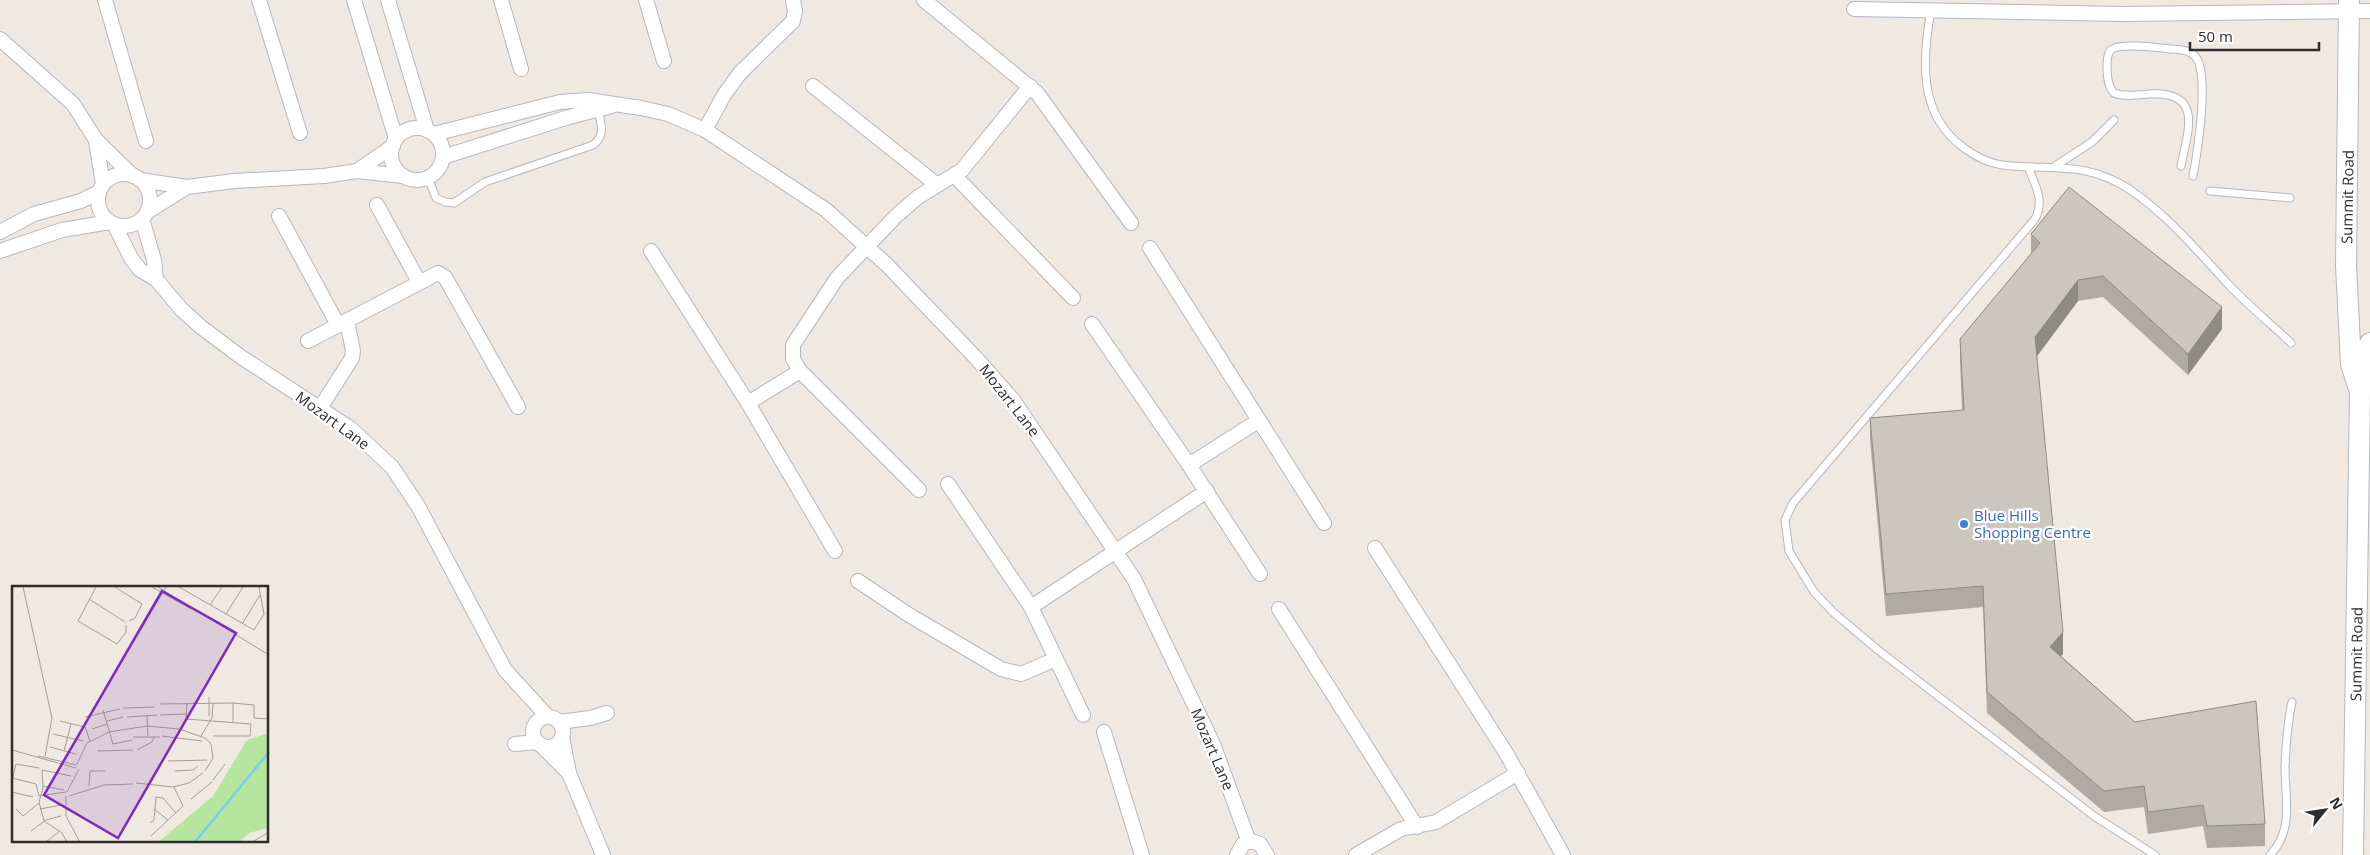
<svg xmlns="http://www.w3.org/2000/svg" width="2370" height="855" font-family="'Open Sans',sans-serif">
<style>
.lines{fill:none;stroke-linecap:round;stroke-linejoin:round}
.lane-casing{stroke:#b4b7c1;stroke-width:9}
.street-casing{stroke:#b4b7c1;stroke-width:16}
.secondary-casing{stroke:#b4b7c1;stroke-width:22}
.lane{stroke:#fff;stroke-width:7}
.street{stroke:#fff;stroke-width:14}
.secondary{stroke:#fff;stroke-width:20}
.wall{fill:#afaba4}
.shaded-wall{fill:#8e8b86}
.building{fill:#cbc7bf;stroke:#8e8b86}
.shop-dot{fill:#3f7fe0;stroke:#fff;stroke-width:2}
.labels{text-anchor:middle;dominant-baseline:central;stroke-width:4.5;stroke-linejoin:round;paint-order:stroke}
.street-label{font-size:15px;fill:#2e2e2e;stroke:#fff}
.shop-label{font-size:15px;fill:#366cbe;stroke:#fff;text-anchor:start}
.inset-river{fill:none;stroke:#75cff0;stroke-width:2.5}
.inset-road{fill:none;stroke:#a29e99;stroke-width:1}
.view{fill:#7b2cbf;fill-opacity:0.15;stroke:#7b2cbf;stroke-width:2.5}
.inset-edge{fill:none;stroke:#2e2e2e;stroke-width:2.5}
</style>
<rect width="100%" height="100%" fill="#efe9e1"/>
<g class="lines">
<defs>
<g id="lane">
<path d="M1931 10C1922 60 1918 115 1964 148 1975 156 1988 163 2002 165 2051 171 2084 160 2129 189 2169 216 2198 252 2230 286 2249 306 2271 324 2291 343"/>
<path d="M2055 166 2092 142 2114 120"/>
<path d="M2181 166C2188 130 2204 91 2149 94 2138 95 2124 97 2114 93 2108 87 2107 76 2107 67 2107 62 2107 52 2112 49 2124 42 2167 49 2182 50 2190 51 2196 55 2199 63 2207 89 2198 149 2193 176"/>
<path d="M2028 167C2035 184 2045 201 2035 219L1793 503 1785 520 1789 551 1814 592 1834 613 1878 650 2094 816 2155 855"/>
<path d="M428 178 436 198 445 202 454 203 485 182 593 145C606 135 601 124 598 109"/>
<path d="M2210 191 2290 198"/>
<path d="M2270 855C2294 830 2285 799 2285 767 2286 745 2287 724 2292 702"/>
</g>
<g id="street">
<path d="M105 0 146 141"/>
<path d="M259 0 300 133"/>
<path d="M354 0 396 139"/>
<path d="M388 0 427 130"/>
<path d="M501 0 521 69"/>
<path d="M646 0 664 61"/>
<path d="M924 0 1037 93 1131 223"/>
<path d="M1854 9 2122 14 2370 11"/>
<path d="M0 39 73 104 96 140 133 176"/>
<path d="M813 86 936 184"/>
<circle cx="417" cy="154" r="26"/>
<path d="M705 130 724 95 740 73 793 21 795 11 793 0"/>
<path d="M434 134 560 102 588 100 641 108 668 114 705 130 826 210 887 265 976 358 1013 400 1134 579 1213 744 1249 842"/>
<path d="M96 141 103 184"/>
<path d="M443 157 569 117 612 106"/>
<path d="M357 171 393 146"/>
<circle cx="124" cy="200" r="26"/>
<path d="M955 176 1073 298"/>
<path d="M140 180 187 187 234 181 324 176 357 171 403 176"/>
<path d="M377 205 419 282"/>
<path d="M147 212 187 187"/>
<path d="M279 216 338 325"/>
<path d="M142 219 154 260 156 279"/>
<path d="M114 224 131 258 140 270 156 279 181 309 201 327 241 357 350 428 392 467 418 506 505 670 548 717"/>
<path d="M0 232 34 214 81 201 99 192"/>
<path d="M1150 248 1324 523"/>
<path d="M0 251 62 230 110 222"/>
<path d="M651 251 748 403 835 551"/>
<path d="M1092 324 1189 465 1260 574"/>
<path d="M308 341 438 273 445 277 518 407"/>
<path d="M748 403 800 371"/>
<path d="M320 408 352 358 353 351 347 321"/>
<path d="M1189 465 1258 421"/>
<path d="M948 484 1031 607 1083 715"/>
<path d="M919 490 800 371 793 359V345L837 278 896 216 918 197 962 170 1030 86"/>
<path d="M1375 548 1506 753 1563 855"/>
<path d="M858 581 909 615 1001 669 1021 674 1056 659"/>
<path d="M1031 607 1207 491"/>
<path d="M1279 609 1417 827"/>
<circle cx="548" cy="732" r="15"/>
<path d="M559 722 590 718 607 713"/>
<path d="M1104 732 1142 855"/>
<path d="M562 737 569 773 603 855"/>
<path d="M515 744 537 742"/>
<path d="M541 745 569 773"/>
<path d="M1237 855 1243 844 1251 841 1260 844 1267 855"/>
<path d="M1356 855 1401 829 1436 822 1518 773"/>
</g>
<g id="secondary">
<path d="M2349 0 2346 266 2351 364 2360 392"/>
<path id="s1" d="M2353 855 2360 392 2370 343"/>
</g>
</defs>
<use href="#lane" class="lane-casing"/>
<use href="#street" class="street-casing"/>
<use href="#secondary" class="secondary-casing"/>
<use href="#lane" class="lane"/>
<use href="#street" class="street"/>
<use href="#secondary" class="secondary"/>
</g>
<path class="wall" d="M2031 234 2222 329 2188 375 2103 297 2078 301 2036 357 2063 654 2061 656 2135 722 2265 824V846L2207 848 2203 826 2148 834 2144 807 2104 812 1987 713 1983 607 1886 616 1870 440V418L1962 410 1960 361V339L2031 254Z"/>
<g class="shaded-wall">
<path d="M2078 280V301L2035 359V337Z"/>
<path d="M2222 307V329L2188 375V354Z"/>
<path d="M2063 632V654L2050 668V647Z"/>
</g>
<path class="building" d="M2069 187 2222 307 2188 354 2103 276 2078 280 2035 337 2063 632 2050 647 2135 722 2256 701 2265 824 2207 826 2203 805 2148 812 2144 786 2104 791 1987 692 1983 586 1886 594 1870 418 1964 410 1960 339 2040 243 2031 234Z"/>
<circle class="shop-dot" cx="1964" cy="524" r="5"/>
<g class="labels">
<g class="street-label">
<text transform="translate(2347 197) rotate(-89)">Summit Road</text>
<text transform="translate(1010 400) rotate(52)">Mozart Lane</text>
<text transform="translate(333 420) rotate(36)">Mozart Lane</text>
<text stroke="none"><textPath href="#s1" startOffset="201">Summit Road</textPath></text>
<text transform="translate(1213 749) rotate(67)">Mozart Lane</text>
</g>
<g class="shop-label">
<text x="1974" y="515">Blue Hills<tspan x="1974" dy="17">Shopping Centre</tspan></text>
</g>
</g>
<g transform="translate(12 586)">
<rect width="256" height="256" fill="#efe9e1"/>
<path d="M256 147V242L237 247 228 256H146L201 210 235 154Z" fill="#b6e59e"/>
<path class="inset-river" d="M183 256 257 166"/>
<path class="inset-road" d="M11 1 40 132 33 170M84 1 66 35 105 58 114 46V39M103 1 130 18 123 32 117 35M140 1 179 23M146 1 257 69M167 1 242 44 252 28 247 1M77 13 113 36M198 19 210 1M214 28 231 1M230 38 248 9M125 50 154 1M197 111V130M221 117 242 119V132L257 133M148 118 221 117V136M111 122 143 121M91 124 101 158 120 154M135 129 136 150M148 129 174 128M73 131 108 123M115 131 145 129M174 133 239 138 238 150H201M48 135 73 141 78 155M95 135 111 131M174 135 175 117M80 143 95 138M170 144 193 152 199 158 201 172 193 185M41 148 71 155M150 150 190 155M189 150 200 132 201 117M121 151H148M38 161 64 168M0 164 64 182M125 164 140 156 142 151M52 165 59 138M86 165 121 164M26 170 65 179M156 175 195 174M65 178 75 157 97 146 135 140 167 143M163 185 181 184 186 180M0 192 24 198 27 210M201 194 213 178M0 195 4 178 27 182M124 197 161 201 177 197 191 187M31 200 52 204M77 200 78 185H93M0 206 21 211M55 206 67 183M27 210 54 206M54 210V230L68 256M57 210 92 199 121 198M179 213 200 196M4 223 11 230 27 217M28 223 49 219M142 223 156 234M138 237 142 234 144 211 151 212 164 227M19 245 34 234 49 230M139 250 171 220 162 201M34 256 48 245M55 256 50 247 32 235 27 216 31 202 30 184 59 190M240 256 257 246"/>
<path class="view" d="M150 5 224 47 106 252 32 209Z"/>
<rect width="256" height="256" class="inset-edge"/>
</g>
<g transform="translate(2325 810) rotate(60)" stroke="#ffffff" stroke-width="4" paint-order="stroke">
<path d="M0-4L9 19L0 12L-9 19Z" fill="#2e2e2e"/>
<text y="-8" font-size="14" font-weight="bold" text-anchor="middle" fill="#2e2e2e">N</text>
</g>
<path d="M2190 42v8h129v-8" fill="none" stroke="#2e2e2e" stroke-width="2.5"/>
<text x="2198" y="42" font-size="15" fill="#2e2e2e" stroke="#ffffff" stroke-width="4" paint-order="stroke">50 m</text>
</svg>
